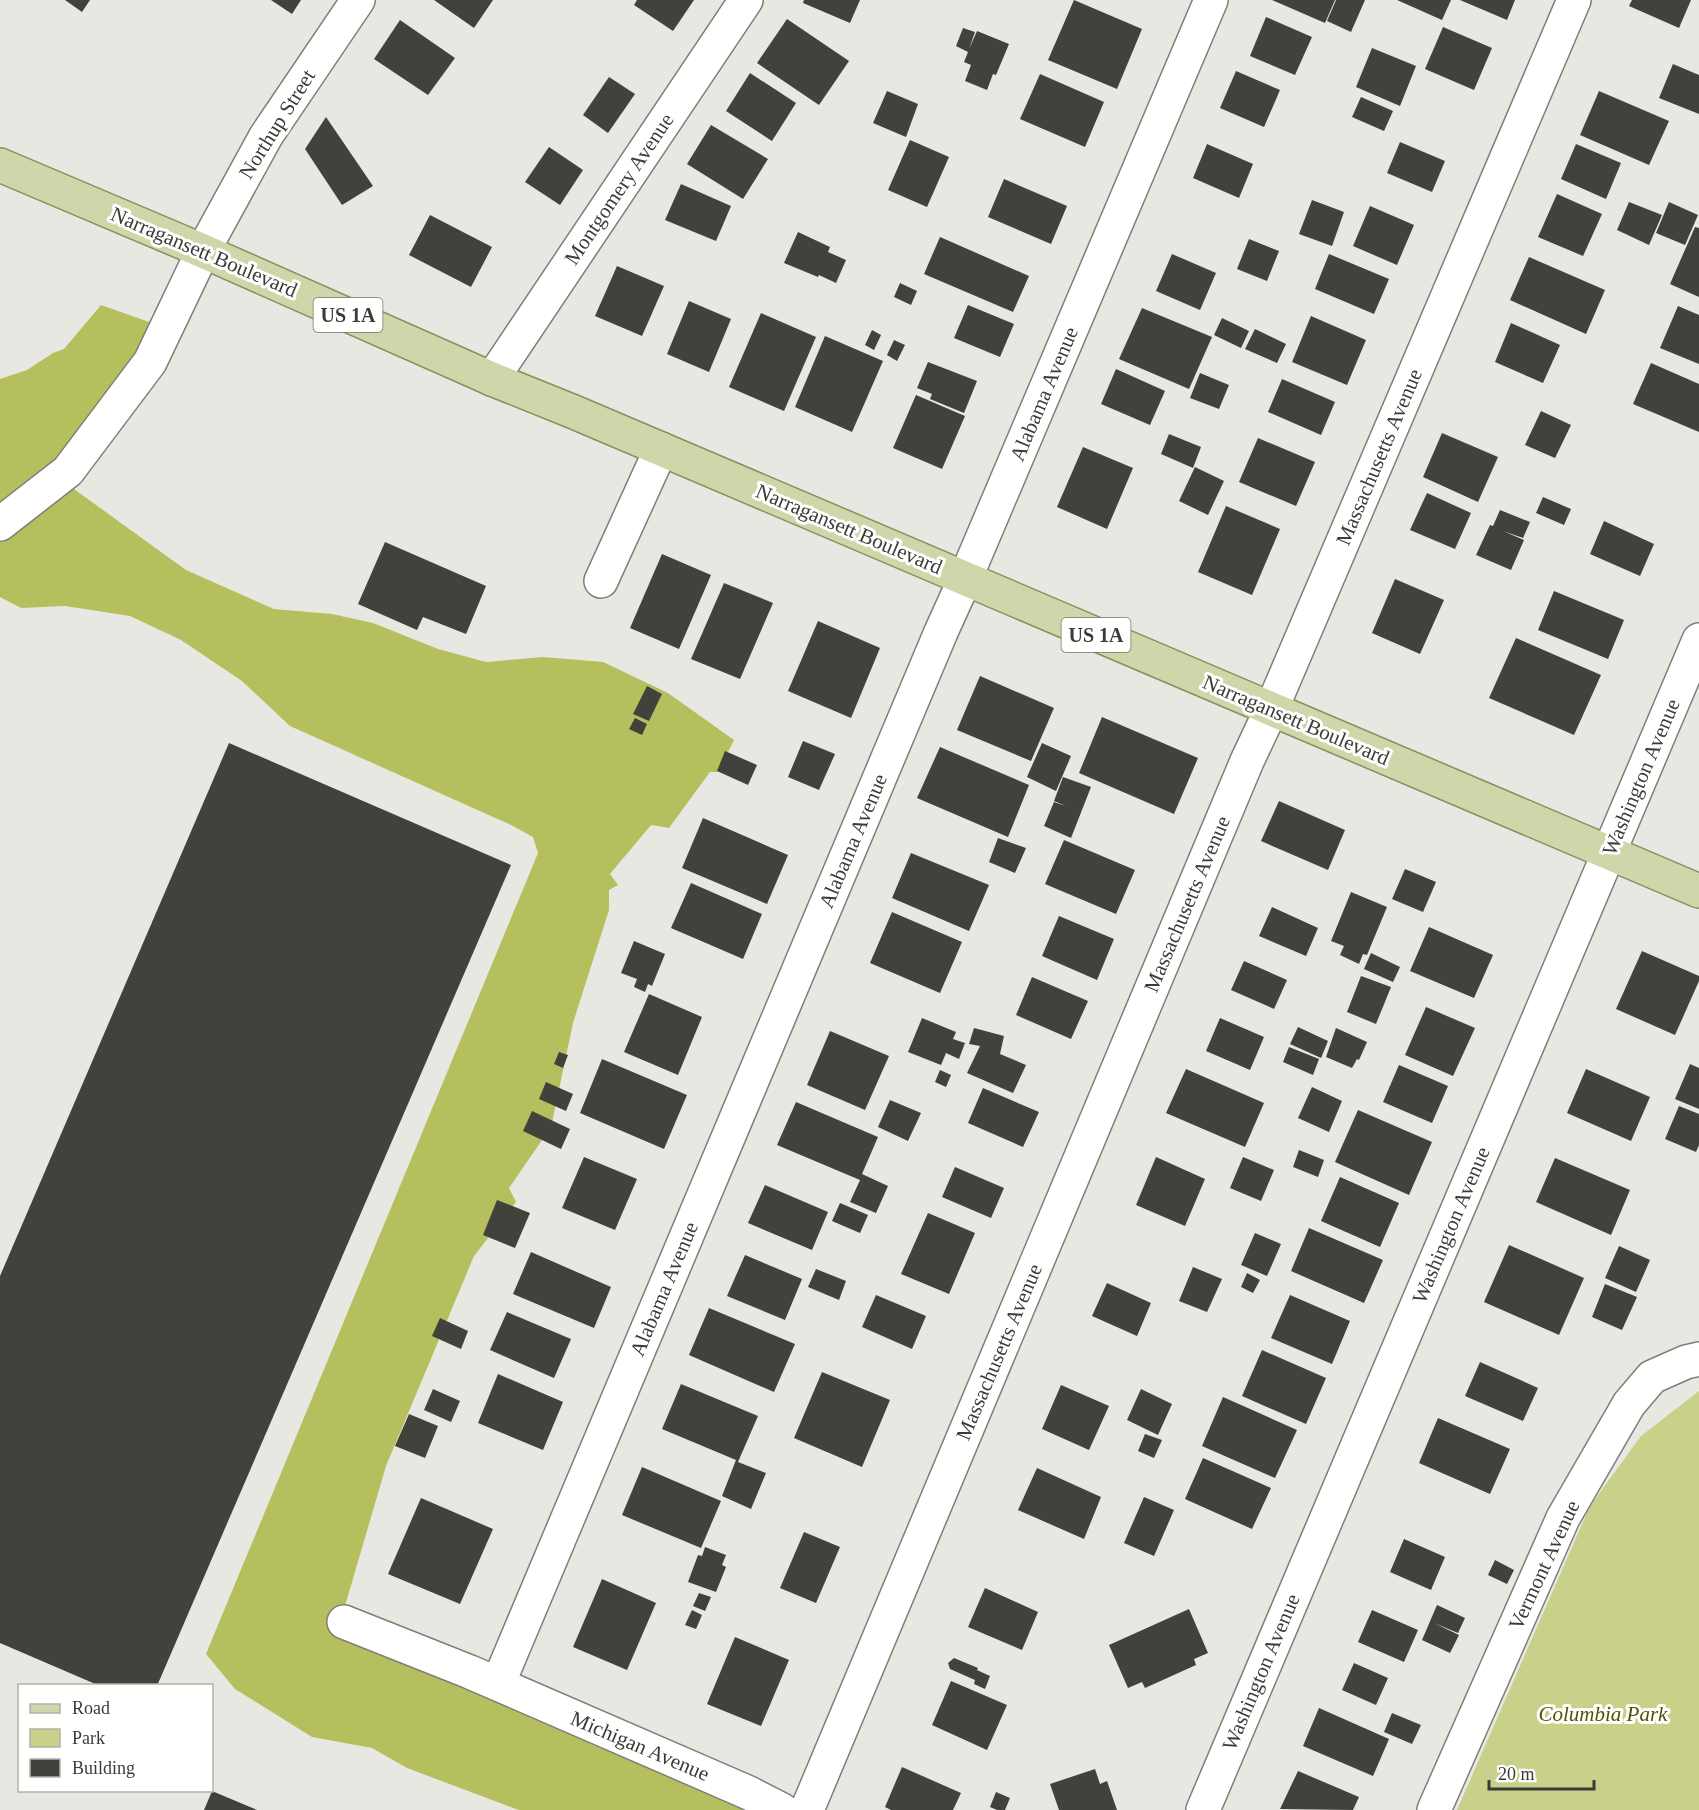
<svg xmlns="http://www.w3.org/2000/svg" width="1699" height="1810" font-family="Georgia,serif">
<style>
.green{fill:#c8d08a}
.forest{fill:#b6bf5d}
.building{fill:#42423d}
.lines{fill:none;stroke-linecap:round;stroke-linejoin:round}
.minor-casing{stroke:#7e7f79;stroke-width:36}
.major-casing{stroke:#888e5e;stroke-width:36}
.minor{stroke:#fff;stroke-width:33}
.major{stroke:#d1d6aa;stroke-width:33}
.labels{text-anchor:middle;dominant-baseline:central;stroke-width:6;stroke-linejoin:round;paint-order:stroke}
.shield{fill:#fffffe;stroke:#767674;stroke-width:1.5}
.shield-label{font-size:20px;font-weight:bold;fill:#3b3b39}
.street-label{font-size:21px;fill:#3b3b39;stroke:#fffffe}
.park-label{font-size:21px;font-style:italic;fill:#4e5306;stroke:#fffffe}
</style>
<rect width="100%" height="100%" fill="#e7e8e2"/>
<path class="green" d="M1699 1391V1810H1457L1590 1506 1641 1436Z"/>
<path class="forest" d="M101 305 169 329 67 484 186 570 274 609 332 614 373 623 438 649 486 662 543 657 603 662 668 693 734 740 718 772H710L669 828 651 825 610 874 618 885 609 890V910L573 1023 551 1127 509 1188 516 1202 474 1256 386 1466 340 1623 787 1810H519L407 1768 372 1748 312 1737 235 1689 206 1654 538 853 533 837 511 825 290 726 242 681 181 640 130 616 65 606 21 608 0 597V379L27 370 53 353 64 349Z"/>
<g class="building">
<path d="M65 0H90L82 12Z"/>
<path d="M271 0H301L292 14Z"/>
<path d="M434 0H493L474 28Z"/>
<path d="M637 0H694L673 31 634 5Z"/>
<path d="M804 0H860L850 23 803 3Z"/>
<path d="M1074 0 1142 29 1117 89 1048 60Z"/>
<path d="M1272 0H1335L1325 23Z"/>
<path d="M1336 0H1365L1351 32 1327 21Z"/>
<path d="M1397 0H1451L1442 20Z"/>
<path d="M1460 0H1515L1507 20Z"/>
<path d="M1632 0H1691L1679 28 1629 6Z"/>
<path d="M1266 17 1312 37 1295 75 1250 56Z"/>
<path d="M787 19 849 61 819 105 757 63Z"/>
<path d="M400 20 455 58 428 95 374 59Z"/>
<path d="M1443 27 1492 48 1474 90 1425 69Z"/>
<path d="M963 28 975 32 969 49 977 31 1009 44 996 75 993 74 987 90 965 81 971 65 964 62 968 52 956 46Z"/>
<path d="M1372 48 1416 66 1400 106 1356 87Z"/>
<path d="M1673 64 1699 75V114L1659 98Z"/>
<path d="M1236 71 1280 90 1264 127 1220 108Z"/>
<path d="M750 73 796 103 772 141 726 111Z"/>
<path d="M1040 74 1104 102 1085 147 1020 119Z"/>
<path d="M609 77 635 94 608 133 583 115Z"/>
<path d="M887 91 918 104 906 137 873 123Z"/>
<path d="M1599 91 1669 121 1649 165 1580 135Z"/>
<path d="M1361 97 1393 111 1384 131 1352 117Z"/>
<path d="M326 117 373 186 342 205 305 149Z"/>
<path d="M711 125 768 159 743 199 687 164Z"/>
<path d="M910 140 949 157 927 207 888 190Z"/>
<path d="M1400 142 1445 161 1432 192 1387 173Z"/>
<path d="M1207 144 1253 164 1239 198 1193 178Z"/>
<path d="M1576 144 1621 163 1606 199 1561 179Z"/>
<path d="M549 147 583 170 560 205 525 182Z"/>
<path d="M1004 179 1067 206 1051 244 988 217Z"/>
<path d="M681 184 731 206 716 241 665 220Z"/>
<path d="M1557 194 1602 214 1583 256 1538 237Z"/>
<path d="M1312 200 1344 212 1332 246 1299 234Z"/>
<path d="M1629 202 1662 215 1649 245 1617 230Z"/>
<path d="M1669 202 1698 215 1685 245 1656 233Z"/>
<path d="M1370 206 1414 225 1397 265 1353 246Z"/>
<path d="M430 215 492 247 471 287 409 255Z"/>
<path d="M1695 227 1699 228V297L1670 284Z"/>
<path d="M798 232 830 247 828 252 846 260 836 283 819 275 818 277 784 263Z"/>
<path d="M940 237 1029 276 1013 312 924 274Z"/>
<path d="M1249 239 1279 251 1267 281 1237 269Z"/>
<path d="M1172 254 1216 273 1200 310 1156 291Z"/>
<path d="M1329 254 1389 279 1374 314 1315 289Z"/>
<path d="M1529 257 1605 290 1586 334 1510 300Z"/>
<path d="M617 266 664 286 642 336 595 316Z"/>
<path d="M900 283 917 291 911 305 894 297Z"/>
<path d="M689 301 731 319 709 372 667 354Z"/>
<path d="M968 305 1014 324 1000 357 954 338Z"/>
<path d="M1678 306 1699 315V364L1660 348Z"/>
<path d="M1142 308 1212 337 1189 389 1119 359Z"/>
<path d="M761 313 816 337 784 411 729 387Z"/>
<path d="M1311 316 1366 340 1347 385 1292 362Z"/>
<path d="M1222 318 1249 331 1241 348 1214 335Z"/>
<path d="M1511 323 1560 345 1543 383 1495 362Z"/>
<path d="M1255 329 1286 344 1277 363 1245 349Z"/>
<path d="M872 330 881 335 874 350 865 345Z"/>
<path d="M825 336 883 361 852 432 795 407Z"/>
<path d="M894 340 905 345 897 361 887 355Z"/>
<path d="M928 362 977 381 964 413 930 399 932 394 917 388Z"/>
<path d="M1651 363 1699 384V432L1633 404Z"/>
<path d="M1116 369 1165 391 1150 425 1101 404Z"/>
<path d="M1200 373 1229 385 1219 409 1190 398Z"/>
<path d="M1282 379 1335 402 1321 435 1268 412Z"/>
<path d="M916 395 965 416 942 469 893 448Z"/>
<path d="M1541 411 1571 425 1555 458 1525 445Z"/>
<path d="M1442 433 1498 457 1478 502 1423 477Z"/>
<path d="M1169 434 1201 447 1193 468 1161 454Z"/>
<path d="M1258 438 1315 462 1296 506 1239 482Z"/>
<path d="M1083 447 1133 468 1107 529 1057 507Z"/>
<path d="M1195 467 1224 481 1208 515 1179 501Z"/>
<path d="M1427 493 1471 513 1455 549 1410 530Z"/>
<path d="M1543 497 1571 509 1564 525 1536 513Z"/>
<path d="M1226 506 1280 529 1252 595 1198 572Z"/>
<path d="M1500 510 1530 522 1523 538 1503 531 1524 540 1511 570 1476 555 1490 525 1493 526Z"/>
<path d="M1604 521 1654 544 1640 576 1590 554Z"/>
<path d="M385 542 486 586 466 634 423 617 417 630 358 604Z"/>
<path d="M662 554 711 575 679 649 630 628Z"/>
<path d="M1395 579 1444 600 1420 654 1372 633Z"/>
<path d="M724 583 773 603 740 679 691 659Z"/>
<path d="M1554 591 1624 620 1608 659 1538 630Z"/>
<path d="M818 621 880 648 851 718 788 691Z"/>
<path d="M1516 638 1601 675 1574 735 1489 698Z"/>
<path d="M980 676 1054 708 1031 761 957 730Z"/>
<path d="M647 686 662 694 649 721 633 714Z"/>
<path d="M1102 717 1198 758 1174 814 1079 773Z"/>
<path d="M635 718 647 724 642 735 629 729Z"/>
<path d="M803 741 835 754 819 790 788 777Z"/>
<path d="M229 743 511 865 157 1686H100L0 1643V1276Z"/>
<path d="M1042 743 1071 756 1056 791 1027 777Z"/>
<path d="M940 747 1029 785 1008 837 917 798Z"/>
<path d="M725 751 757 765 748 785 717 771Z"/>
<path d="M1063 777 1091 787 1071 838 1044 826 1054 802 1066 806 1054 801Z"/>
<path d="M1279 801 1345 830 1328 870 1261 841Z"/>
<path d="M703 818 788 855 767 904 682 868Z"/>
<path d="M998 838 1026 848 1015 873 989 862Z"/>
<path d="M1064 840 1135 870 1116 914 1045 884Z"/>
<path d="M911 853 989 885 969 931 892 898Z"/>
<path d="M1405 869 1436 882 1423 912 1392 899Z"/>
<path d="M691 883 762 914 743 959 671 928Z"/>
<path d="M1351 892 1387 907 1367 955 1363 954 1359 964 1340 955 1344 946 1331 941Z"/>
<path d="M1272 907 1318 928 1306 956 1259 936Z"/>
<path d="M892 912 962 942 940 993 870 963Z"/>
<path d="M1059 916 1114 939 1097 980 1042 956Z"/>
<path d="M1429 927 1493 955 1474 998 1410 971Z"/>
<path d="M634 941 665 954 652 986 648 984 645 992 634 987 637 979 621 973Z"/>
<path d="M1642 951 1699 976V981L1675 1035 1616 1009Z"/>
<path d="M1371 953 1400 967 1393 982 1364 969Z"/>
<path d="M1244 961 1287 980 1274 1009 1231 990Z"/>
<path d="M1361 976 1391 987 1376 1024 1347 1012Z"/>
<path d="M1032 977 1088 1001 1071 1039 1016 1015Z"/>
<path d="M649 994 702 1017 678 1075 624 1052Z"/>
<path d="M1426 1007 1475 1028 1453 1076 1405 1055Z"/>
<path d="M922 1018 956 1032 953 1039 965 1043 959 1059 946 1053 941 1065 908 1052Z"/>
<path d="M1220 1018 1264 1037 1250 1070 1206 1051Z"/>
<path d="M1298 1027 1328 1041 1321 1058 1290 1044Z"/>
<path d="M974 1028 1004 1036 1000 1054 1026 1065 1013 1093 967 1073 980 1046 969 1044Z"/>
<path d="M1336 1028 1367 1042 1359 1060 1357 1059 1352 1068 1326 1057Z"/>
<path d="M830 1031 889 1056 865 1110 807 1085Z"/>
<path d="M1289 1047 1319 1059 1313 1075 1283 1062Z"/>
<path d="M559 1052 568 1055 563 1068 554 1064Z"/>
<path d="M602 1059 687 1095 664 1149 580 1113Z"/>
<path d="M1690 1064 1699 1068V1109L1675 1099Z"/>
<path d="M1399 1065 1448 1086 1432 1123 1383 1102Z"/>
<path d="M1186 1069 1264 1103 1245 1147 1166 1113Z"/>
<path d="M1586 1069 1650 1097 1631 1141 1567 1113Z"/>
<path d="M940 1070 951 1075 946 1087 935 1082Z"/>
<path d="M546 1082 573 1094 566 1111 539 1099Z"/>
<path d="M1312 1087 1342 1101 1329 1132 1298 1118Z"/>
<path d="M983 1088 1039 1112 1023 1147 968 1123Z"/>
<path d="M890 1100 921 1113 908 1141 878 1127Z"/>
<path d="M796 1102 878 1137 862 1174 888 1186 876 1213 850 1202 860 1180 777 1145Z"/>
<path d="M1679 1106 1699 1114V1145L1696 1152 1665 1139Z"/>
<path d="M1358 1110 1432 1142 1409 1195 1335 1162Z"/>
<path d="M532 1111 570 1129 561 1149 523 1131Z"/>
<path d="M1299 1150 1324 1160 1318 1177 1293 1167Z"/>
<path d="M584 1157 637 1179 615 1230 562 1208Z"/>
<path d="M1156 1157 1205 1179 1185 1226 1136 1205Z"/>
<path d="M1243 1157 1274 1170 1261 1201 1230 1188Z"/>
<path d="M1555 1158 1630 1190 1611 1235 1536 1202Z"/>
<path d="M955 1167 1004 1188 991 1218 942 1197Z"/>
<path d="M1340 1177 1399 1203 1380 1247 1321 1221Z"/>
<path d="M765 1185 828 1212 812 1250 748 1223Z"/>
<path d="M497 1200 530 1213 515 1248 483 1235Z"/>
<path d="M840 1203 868 1215 860 1233 832 1221Z"/>
<path d="M928 1213 975 1233 949 1294 901 1274Z"/>
<path d="M1309 1228 1383 1260 1364 1303 1291 1271Z"/>
<path d="M1255 1233 1281 1244 1267 1276 1241 1265Z"/>
<path d="M1509 1245 1584 1278 1559 1335 1484 1302Z"/>
<path d="M1619 1246 1650 1260 1636 1292 1605 1278Z"/>
<path d="M531 1252 611 1287 594 1328 513 1294Z"/>
<path d="M745 1255 802 1279 785 1320 727 1296Z"/>
<path d="M1193 1267 1222 1279 1207 1312 1179 1301Z"/>
<path d="M816 1269 846 1281 839 1300 808 1287Z"/>
<path d="M1247 1273 1260 1280 1253 1293 1241 1287Z"/>
<path d="M1107 1283 1151 1303 1137 1336 1092 1316Z"/>
<path d="M1605 1284 1637 1297 1622 1330 1592 1317Z"/>
<path d="M876 1295 926 1316 912 1349 862 1327Z"/>
<path d="M1290 1295 1350 1321 1332 1364 1271 1338Z"/>
<path d="M709 1308 795 1344 774 1392 689 1355Z"/>
<path d="M507 1312 571 1339 554 1378 490 1350Z"/>
<path d="M440 1318 468 1331 461 1349 432 1336Z"/>
<path d="M1262 1350 1326 1378 1306 1424 1242 1396Z"/>
<path d="M1480 1362 1538 1388 1523 1421 1465 1396Z"/>
<path d="M822 1372 890 1400 862 1467 794 1438Z"/>
<path d="M498 1374 563 1402 543 1450 478 1423Z"/>
<path d="M681 1384 758 1416 738 1462 766 1473 751 1509 722 1496 736 1460 662 1429Z"/>
<path d="M1061 1385 1109 1406 1089 1450 1042 1429Z"/>
<path d="M433 1389 460 1401 451 1422 424 1410Z"/>
<path d="M1141 1389 1172 1404 1158 1435 1127 1420Z"/>
<path d="M1223 1397 1297 1430 1275 1478 1202 1446Z"/>
<path d="M409 1414 438 1426 425 1458 395 1446Z"/>
<path d="M1438 1418 1510 1449 1490 1494 1419 1463Z"/>
<path d="M1145 1434 1162 1440 1154 1458 1138 1451Z"/>
<path d="M1203 1458 1271 1488 1252 1529 1185 1499Z"/>
<path d="M642 1467 721 1501 701 1548 622 1515Z"/>
<path d="M1037 1468 1101 1497 1084 1539 1018 1510Z"/>
<path d="M1144 1497 1174 1510 1154 1556 1124 1543Z"/>
<path d="M421 1498 493 1529 460 1604 388 1574Z"/>
<path d="M804 1532 840 1547 816 1603 780 1588Z"/>
<path d="M1404 1539 1445 1557 1431 1590 1390 1572Z"/>
<path d="M705 1547 726 1555 722 1565 726 1567 716 1592 688 1582 698 1555 702 1556Z"/>
<path d="M1495 1560 1514 1570 1507 1584 1488 1575Z"/>
<path d="M602 1579 656 1603 627 1670 573 1647Z"/>
<path d="M985 1588 1038 1612 1022 1650 968 1627Z"/>
<path d="M699 1593 711 1597 705 1611 693 1606Z"/>
<path d="M1437 1605 1465 1618 1458 1633 1434 1623 1459 1635 1450 1653 1422 1640Z"/>
<path d="M1189 1609 1208 1653 1194 1659 1196 1665 1145 1688 1142 1682 1128 1688 1109 1645Z"/>
<path d="M692 1610 702 1615 696 1629 685 1625Z"/>
<path d="M1372 1610 1418 1630 1404 1662 1358 1642Z"/>
<path d="M735 1637 789 1660 761 1726 707 1704Z"/>
<path d="M954 1658 978 1668 977 1670 990 1676 985 1689 974 1684 975 1680 950 1669 948 1663Z"/>
<path d="M1354 1663 1388 1678 1376 1705 1342 1690Z"/>
<path d="M951 1681 1007 1705 987 1750 932 1725Z"/>
<path d="M1319 1708 1389 1739 1373 1776 1303 1746Z"/>
<path d="M1392 1713 1421 1725 1412 1744 1384 1732Z"/>
<path d="M902 1767 961 1793 953 1810H891L885 1807Z"/>
<path d="M1095 1769 1100 1784 1107 1781 1117 1810H1059L1050 1784Z"/>
<path d="M1298 1771 1359 1797 1353 1810 1280 1809Z"/>
<path d="M212 1791 257 1810H204Z"/>
<path d="M996 1792 1010 1798 1005 1810H997L990 1807Z"/>
</g>
<g class="lines">
<defs>
<g id="minor">
<path d="M492 379 746 0"/>
<path d="M0 524 68 471 150 362 203 251 266 136 358 0"/>
<path d="M601 581 661 449"/>
<path d="M344 1622 470 1672 749 1793 782 1810"/>
<path d="M498 1684 941 632 965 579 1211 0"/>
<path d="M807 1810 1247 761 1271 710 1574 0"/>
<path d="M1203 1810 1699 640"/>
<path d="M1434 1810 1563 1518 1629 1404 1652 1377 1686 1362 1699 1359"/>
</g>
<path id="major" d="M0 165 203 251 492 379 574 412 1699 891"/>
</defs>
<use href="#minor" class="minor-casing"/>
<use href="#major" class="major-casing"/>
<use href="#minor" class="minor"/>
<use href="#major" class="major"/>
</g>
<g class="labels">
<g class="shield">
<rect x="313.5" y="298" width="69" height="34" rx="4.5"/>
<rect x="1061.5" y="618" width="69" height="34" rx="4.5"/>
</g>
<g class="shield-label">
<text x="348" y="315">US 1A</text>
<text x="1096" y="635">US 1A</text>
</g>
<g class="street-label">
<text transform="translate(277 124) rotate(-58)">Northup Street</text>
<text transform="translate(619 189) rotate(-56)">Montgomery Avenue</text>
<text transform="translate(204 252) rotate(23)">Narragansett Boulevard</text>
<text transform="translate(1044 394) rotate(-67)">Alabama Avenue</text>
<text transform="translate(1379 457) rotate(-67)">Massachusetts Avenue</text>
<text transform="translate(849 529) rotate(23)">Narragansett Boulevard</text>
<text transform="translate(1296 720) rotate(23)">Narragansett Boulevard</text>
<text transform="translate(1641 777) rotate(-67)">Washington Avenue</text>
<text transform="translate(853 841) rotate(-67)">Alabama Avenue</text>
<text transform="translate(1187 904) rotate(-67)">Massachusetts Avenue</text>
<text transform="translate(1451 1225) rotate(-67)">Washington Avenue</text>
<text transform="translate(664 1289) rotate(-67)">Alabama Avenue</text>
<text transform="translate(999 1352) rotate(-67)">Massachusetts Avenue</text>
<text transform="translate(1544 1565) rotate(-65)">Vermont Avenue</text>
<text transform="translate(1261 1672) rotate(-67)">Washington Avenue</text>
<text transform="translate(640 1746) rotate(23)">Michigan Avenue</text>
</g>
<g class="park-label">
<text x="1603" y="1714">Columbia Park</text>
</g>
</g>
<rect x="18" y="1684" width="195" height="108" fill="#fffffe" stroke="#b1b1af" stroke-width="1.5"/>
<rect x="30" y="1704" width="30" height="9" fill="#d1d6aa" stroke="#b1b1af" stroke-width="1.5"/>
<text x="72" y="1714" font-size="18" fill="#3b3b39">Road</text>
<rect x="30" y="1729" width="30" height="18" fill="#c8d08a" stroke="#b1b1af" stroke-width="1.5"/>
<text x="72" y="1744" font-size="18" fill="#3b3b39">Park</text>
<rect x="30" y="1759" width="30" height="18" fill="#42423d" stroke="#b1b1af" stroke-width="1.5"/>
<text x="72" y="1774" font-size="18" fill="#3b3b39">Building</text>
<path d="M1489 1780v9h105v-9" fill="none" stroke="#3b3b39" stroke-width="3"/>
<text x="1498" y="1780" font-size="18" fill="#3b3b39" stroke="#fffffe" stroke-width="4.5" paint-order="stroke">20 m</text>
</svg>
